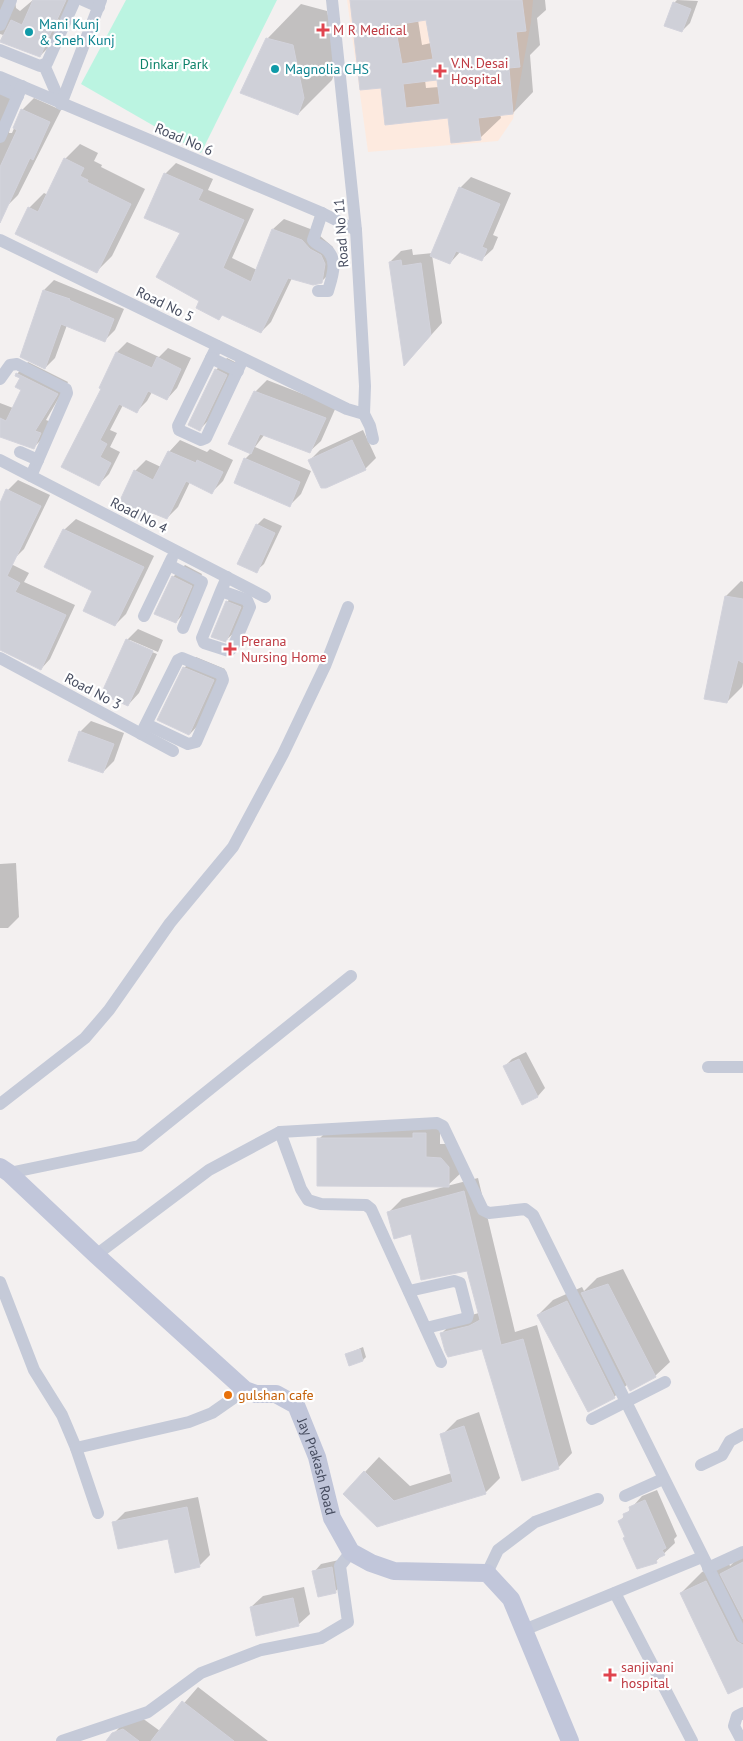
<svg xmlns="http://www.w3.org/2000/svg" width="743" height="1741" font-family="'PT Sans',sans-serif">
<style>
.medical{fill:#fdeadf}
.green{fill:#bbf4e1}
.shadow{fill:#0003;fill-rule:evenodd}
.building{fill:#cfd0d8;stroke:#d3d3dc;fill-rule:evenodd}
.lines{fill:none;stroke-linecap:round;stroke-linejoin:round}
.street{stroke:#c5cad8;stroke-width:12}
.secondary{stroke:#c1c6da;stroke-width:18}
.health-dot{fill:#e0444e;stroke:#fff;stroke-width:2}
.culture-dot{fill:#0f9aa8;stroke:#fff;stroke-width:2}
.food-dot{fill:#e8710a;stroke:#fff;stroke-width:2}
.labels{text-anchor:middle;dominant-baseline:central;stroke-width:4.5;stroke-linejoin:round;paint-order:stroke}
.culture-label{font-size:14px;fill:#0d838f;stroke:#fff;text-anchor:start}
.health-label{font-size:14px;fill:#be3a42;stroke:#fff;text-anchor:start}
.park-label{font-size:14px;fill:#0e836a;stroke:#fff}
.street-label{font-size:14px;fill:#464c5f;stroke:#fff}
.food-label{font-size:14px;fill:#c56008;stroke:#fff;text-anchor:start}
</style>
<rect width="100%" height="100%" fill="#f3f0f0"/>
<path class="medical" d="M347 0H533L531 22 513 119 498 141 368 152Z"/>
<path class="green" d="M126 0H277L201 153 81 84Z"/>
<g class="shadow">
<path d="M0 0H15L16 8 20 11 33 0H78L63 33 41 55 0 41 3 35 0 34Z"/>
<path d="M351 0H545L546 10 537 18 540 45 530 55 533 92 513 113 500 114 501 118 480 138 450 117 386 124 382 87ZM428 18 431 43 422 45 418 20ZM438 78 439 87 426 88 425 80Z"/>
<path d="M677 0 698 1 690 23 682 31 674 3Z"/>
<path d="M301 4 327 11 338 63 332 80 298 114 267 39Z"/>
<path d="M0 78 17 87 9 133H12L22 110 34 98 61 110 18 195 6 207 0 205Z"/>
<path d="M80 144 98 153 94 161 102 165 101 167 145 189 112 256 97 271 29 208 44 193 48 195 65 159Z"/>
<path d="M176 163 213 179 208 190 254 209 232 258 257 270 273 229 284 219 313 230 333 247 335 257 332 271 321 282 292 278 271 322 261 332 223 314 219 318 201 300 165 174Z"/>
<path d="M471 177 511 193 493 235 498 237 493 249 481 260 461 251 450 263 432 255 442 323 405 364 390 262 401 251 412 249 413 255 433 253 460 188Z"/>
<path d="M54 280 124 309 115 330 105 340 67 325 55 358 45 368 22 356 44 290Z"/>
<path d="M127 342 159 357 168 348 191 358 177 388 167 399 152 392 147 401 137 411 123 405 110 430 117 433 110 447 120 452 109 474 99 484 63 466 103 388 117 352Z"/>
<path d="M227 358 237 363 211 418 200 429 216 370Z"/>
<path d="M28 362 68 382 46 420 51 422 45 436 33 448 0 436V403L13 408 22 389 21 377 16 375Z"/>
<path d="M267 380 336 407 321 441 309 452 265 434 255 447 311 471 301 494 290 505 245 459 251 453 255 392Z"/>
<path d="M363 430 376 458 365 469 309 461 320 450Z"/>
<path d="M180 440 207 452 210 449 233 460 223 481 212 492 190 482 178 507 167 518 154 512 146 520 135 471 146 460 161 467 169 452Z"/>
<path d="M18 480 50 495 24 549 14 559 0 552V506L8 490Z"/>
<path d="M264 518 282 526 264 564 256 571 257 525Z"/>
<path d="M76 519 154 556 126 614 115 625 94 591 64 530Z"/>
<path d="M9 563 29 573 24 582 75 605 50 659 41 669 0 624V572Z"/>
<path d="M185 565 202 574 187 610 176 622 156 613 173 577Z"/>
<path d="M741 581 743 582V683L742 687 727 702 726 596Z"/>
<path d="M234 594 247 599 234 633 226 640 227 602Z"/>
<path d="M138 629 163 640 158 652 130 640V643L157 654 139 693 128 705 127 640Z"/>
<path d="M196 657 225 669 201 722 190 734 159 720 184 668Z"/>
<path d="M91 721 124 733 114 761 103 772 80 732Z"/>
<path d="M16 863 19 917 8 928H0V864Z"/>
<path d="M526 1052 545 1088 538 1096 523 1103 505 1066 512 1059Z"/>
<path d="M440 1120V1144H455L462 1172 447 1186 478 1178 515 1332 537 1325 572 1453 558 1468 483 1347 442 1333 456 1319 479 1313 468 1270 412 1232 388 1213 402 1199 447 1186 319 1139 333 1125Z"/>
<path d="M623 1269 670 1362 655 1376 628 1384 614 1397 538 1315 553 1300 582 1287 584 1291 597 1278Z"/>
<path d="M363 1347 366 1357 363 1360 347 1354Z"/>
<path d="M479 1412 500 1478 485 1493 377 1526 365 1472 379 1457 410 1486 452 1473 442 1435 457 1420Z"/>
<path d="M657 1490 677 1536 674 1539 675 1543 656 1561 626 1537 619 1522 642 1496Z"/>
<path d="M198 1497 210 1555 199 1566 169 1537 114 1523 125 1512Z"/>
<path d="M743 1553V1685L681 1593 702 1572 727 1560 730 1566Z"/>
<path d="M339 1560 342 1584 335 1592 314 1572 321 1564Z"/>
<path d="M304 1587 310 1614 298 1625 251 1607 263 1596Z"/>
<path d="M198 1687 268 1741H107L128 1718 138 1715 160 1731Z"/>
</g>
<g class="building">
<path d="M33 0H66L40 57 0 42 11 20 22 25Z"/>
<path d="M350 0H522L526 31 516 32 520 67 509 68 513 114 478 118 481 140 451 143 448 118 385 125 381 88 360 90ZM426 20 433 59 402 64 395 25ZM437 80 440 104 406 108 403 84Z"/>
<path d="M673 2 691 9 682 32 664 26Z"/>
<path d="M266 38 293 45 304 98 298 115 240 93Z"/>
<path d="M21 109 50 122 33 160 30 158 0 223V167L17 130 13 128Z"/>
<path d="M64 158 84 168 80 176 88 180 87 182 131 204 97 273 15 234 28 207 38 212Z"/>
<path d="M164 173 203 190 198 200 244 220 223 268 251 282 272 229 302 240 310 249 321 255 325 264 322 283 313 285 288 278 261 333 222 315 219 320 196 308 199 301 156 277 180 233 144 218Z"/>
<path d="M459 187 500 204 482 247 487 249 482 261 456 251 450 264 430 256Z"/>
<path d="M401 260 402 266 421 263 431 335 404 366 389 262Z"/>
<path d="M43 290 70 299 69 300 114 319 105 342 61 324 45 369 20 357Z"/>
<path d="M116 352 152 368 157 357 181 369 167 400 148 391 137 413 119 404 100 440 107 444 100 457 111 463 99 486 61 467 101 389 99 388Z"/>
<path d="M215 369 227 375 200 431 188 425Z"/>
<path d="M16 373 58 394 35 431 41 433 34 449 0 437V418L6 421 21 390 15 387 20 378 15 376Z"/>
<path d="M254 391 326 418 310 453 260 434 251 454 228 444Z"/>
<path d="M352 440 366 470 326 488H321L308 460Z"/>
<path d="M168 451 196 463 197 460 223 472 212 494 186 481 167 519 150 512 146 522 116 509 134 470 153 480Z"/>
<path d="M244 458 300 482 290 507 234 483Z"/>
<path d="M6 489 41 506 7 576 20 583 15 592 66 615 41 670 0 650V503Z"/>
<path d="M256 524 275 533 257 573 237 564Z"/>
<path d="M63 529 144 567 115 626 83 611 92 591 44 567Z"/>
<path d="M172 576 192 586 176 623 154 614Z"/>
<path d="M725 596 743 599V663L738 660 727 703 704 699Z"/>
<path d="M226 601 241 607 226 642 211 637Z"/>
<path d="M126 639 153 651 128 706 101 694Z"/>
<path d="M183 667 214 680 189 735 157 720Z"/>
<path d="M79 731 114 744 103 773 68 761Z"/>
<path d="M519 1059 538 1097 522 1105 503 1066Z"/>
<path d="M413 1133H426V1157L441 1158 449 1167V1187L317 1186V1138H413Z"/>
<path d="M464 1191 501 1345 523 1339 559 1469 522 1481 482 1349 448 1357 445 1351 440 1333 469 1326 480 1320 467 1271 421 1280 411 1234 394 1239 387 1212Z"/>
<path d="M608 1284 656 1377 630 1391 581 1293Z"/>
<path d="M567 1301 615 1398 588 1412 537 1315Z"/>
<path d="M360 1349 363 1361 349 1366 345 1354Z"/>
<path d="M464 1426 486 1494 377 1527 343 1494 364 1471 394 1501 453 1482 440 1434Z"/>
<path d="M645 1500 666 1548 662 1550 665 1555 656 1559 657 1563 637 1569 623 1538 625 1537 618 1521 624 1518 623 1514 630 1511 629 1507Z"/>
<path d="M187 1507 200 1567 175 1573 168 1539 118 1549 112 1522Z"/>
<path d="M743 1562V1619L720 1574Z"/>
<path d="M332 1567 336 1593 318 1597 312 1571Z"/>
<path d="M706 1581 736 1641 743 1645V1687L728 1694 680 1593Z"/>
<path d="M293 1598 299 1626 256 1636 250 1607Z"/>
<path d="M182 1701 234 1741H151Z"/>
<path d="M123 1729 139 1741H106L112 1733Z"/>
</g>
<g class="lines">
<g class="street">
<path d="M83 0 99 7"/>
<path d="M0 25 11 0"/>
<path d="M0 50 40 66 47 63 75 0"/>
<path d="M44 65 61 104"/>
<path d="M0 77 322 213 356 230"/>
<path d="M0 88 18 96"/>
<path d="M61 104 101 0"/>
<path d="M0 137 22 86"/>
<path d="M0 240 347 409 364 414 365 386 356 230 332 0"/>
<path d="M318 291H328C332 277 339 260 326 249 321 245 316 245 313 240L322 213"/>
<path d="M217 346 178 426 179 430 201 440 206 438 243 359"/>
<path d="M211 358 238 371"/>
<path d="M0 379 10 365 17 364 66 389 67 393 31 476"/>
<path d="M364 414 370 426 373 439"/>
<path d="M20 452 38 460"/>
<path d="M0 460 265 597"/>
<path d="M169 565 202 582 183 628"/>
<path d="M221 591 247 600 250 607 233 647 229 651 204 643 202 638 221 591 227 577"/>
<path d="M144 616 172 558"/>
<path d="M0 658 173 751"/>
<path d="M141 734 178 660 182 658 221 674 223 680 196 742 188 744 146 724"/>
<path d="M708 1067H743"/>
<path d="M0 1104 85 1038 109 1010 170 923 233 847 283 754 325 666 348 607"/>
<path d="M280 1132 301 1189 308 1200 321 1204 366 1205 371 1209 441 1362"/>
<path d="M9 1173 139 1146 351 976"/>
<path d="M96 1255 209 1170 280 1132 437 1123 443 1126 483 1210 489 1213 525 1209 533 1215 743 1637"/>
<path d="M0 1282 34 1370 62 1415 76 1448 98 1513"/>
<path d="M409 1291 454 1281 460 1283 468 1314 467 1318 426 1328"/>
<path d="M592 1419 665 1382"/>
<path d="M76 1448 189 1422 212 1413 245 1390"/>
<path d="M701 1465 722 1455 730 1441 743 1434"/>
<path d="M625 1496 663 1479"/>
<path d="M708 1568 743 1552"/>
<path d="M487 1573 498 1550 535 1522 598 1499"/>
<path d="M615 1593 692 1741"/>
<path d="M524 1630 702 1557"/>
<path d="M62 1741 148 1712 201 1673 261 1650 321 1638 348 1622 340 1566 351 1552"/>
<path d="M742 1741 734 1726 737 1716 743 1713"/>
</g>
<path class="secondary" id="s1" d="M0 1167 9 1173 96 1255 245 1390 256 1394H276L296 1405 317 1457 332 1518 351 1552 371 1563 394 1571 487 1573 511 1599 570 1741"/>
</g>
<g class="health-dot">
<path d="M320.5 22.5h5v5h5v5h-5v5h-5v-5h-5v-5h5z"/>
<path d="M437.5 63.5h5v5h5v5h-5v5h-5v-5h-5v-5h5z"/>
<path d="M227.5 641.5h5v5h5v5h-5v5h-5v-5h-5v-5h5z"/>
<path d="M607.5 1667.5h5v5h5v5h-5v5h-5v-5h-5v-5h5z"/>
</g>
<g class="culture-dot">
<circle cx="29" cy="32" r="5"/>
<circle cx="275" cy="69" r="5"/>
</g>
<circle class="food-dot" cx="228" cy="1395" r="5"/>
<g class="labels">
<g class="culture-label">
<text x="39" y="24">Mani Kunj<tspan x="39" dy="16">&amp; Sneh Kunj</tspan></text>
<text x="285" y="69">Magnolia CHS</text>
</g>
<g class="health-label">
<text x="333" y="30">M R Medical</text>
<text x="451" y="63">V.N. Desai<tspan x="451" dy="16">Hospital</tspan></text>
<text x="241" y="641">Prerana<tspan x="241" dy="16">Nursing Home</tspan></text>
<text x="621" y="1667">sanjivani<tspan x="621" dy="16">hospital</tspan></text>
</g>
<g class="park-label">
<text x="174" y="64">Dinkar Park</text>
</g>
<g class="street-label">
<text transform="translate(184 139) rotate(23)">Road No 6</text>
<text transform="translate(341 233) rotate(-94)">Road No 11</text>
<text transform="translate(165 304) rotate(26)">Road No 5</text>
<text transform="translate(139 515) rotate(27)">Road No 4</text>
<text transform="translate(93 691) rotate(28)">Road No 3</text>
<text stroke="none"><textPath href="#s1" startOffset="451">Jay Prakash Road</textPath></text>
</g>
<g class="food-label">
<text x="238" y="1395">gulshan cafe</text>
</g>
</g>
</svg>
